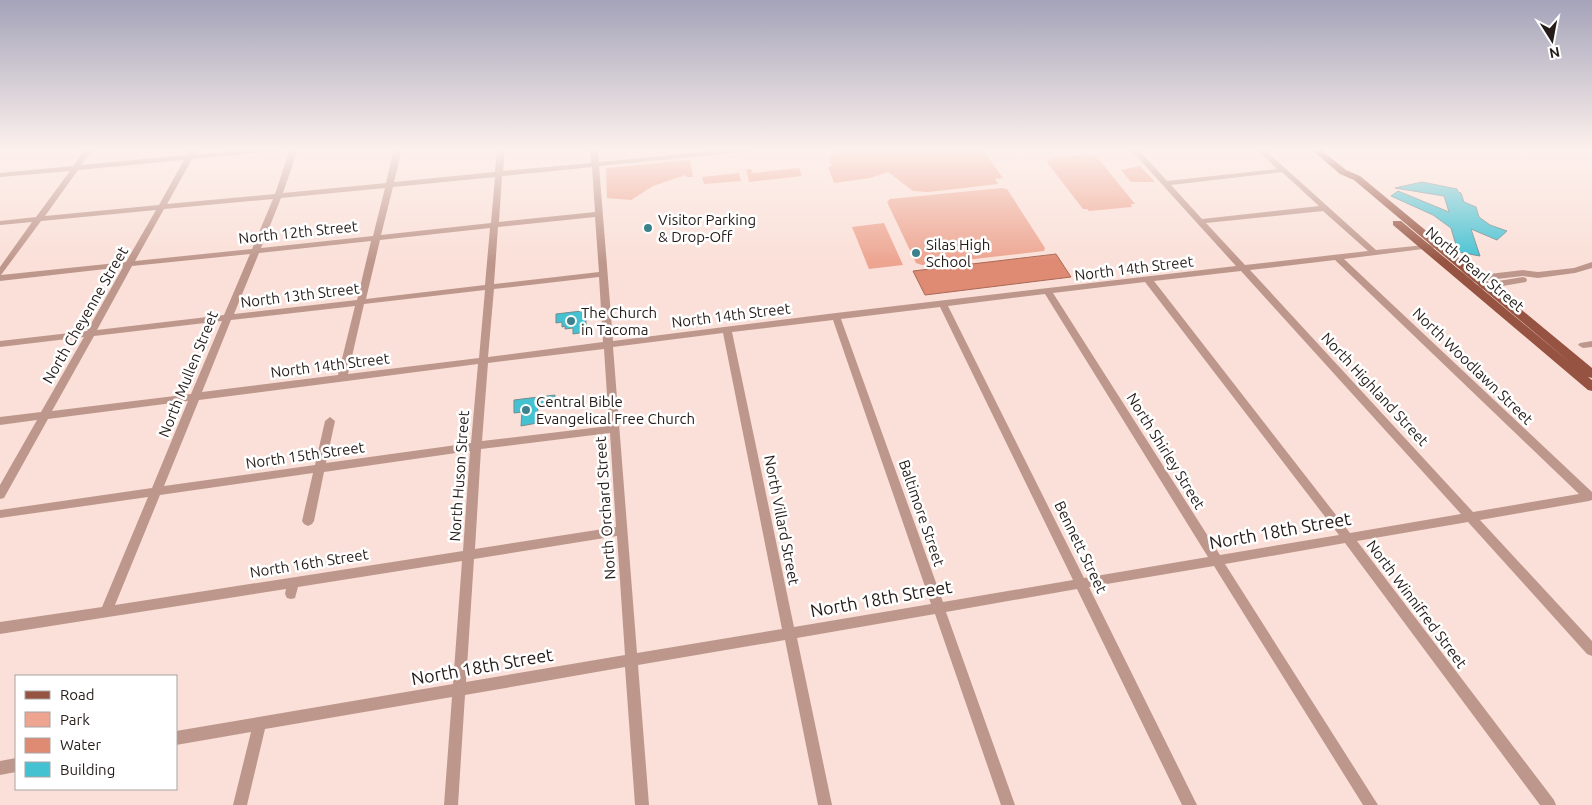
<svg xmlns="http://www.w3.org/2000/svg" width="1592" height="805" font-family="Ubuntu,sans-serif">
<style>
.green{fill:#eda591}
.water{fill:#df8a72;stroke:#a76957}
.building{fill:#44c2d2;stroke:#718c90}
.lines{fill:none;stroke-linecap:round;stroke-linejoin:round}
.minor{fill:#be978c;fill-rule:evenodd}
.major{fill:#965341;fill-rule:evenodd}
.poi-dot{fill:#3b828c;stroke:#fff;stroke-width:2}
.labels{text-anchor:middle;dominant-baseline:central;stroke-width:5;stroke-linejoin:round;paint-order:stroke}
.poi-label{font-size:15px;fill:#251c19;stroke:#fff;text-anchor:start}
.street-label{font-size:15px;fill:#251c19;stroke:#fff}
.near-street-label{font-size:18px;fill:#251c19;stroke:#fff}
</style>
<rect width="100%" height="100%" fill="#fae0d8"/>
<g class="green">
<path d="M854 149H982L1003 178 995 179 998 184 928 192 913 191 888 172 870 178 834 183 828 167 832 166 828 157 837 151Z"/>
<path d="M1089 155 1096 156 1135 204H1131L1132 207 1089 211 1087 209H1083L1046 161 1050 160 1049 158Z"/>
<path d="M690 160 693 177H687L685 175 653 186 631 200 607 198 606 168Z"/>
<path d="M1140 166 1155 182H1131L1121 170Z"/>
<path d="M799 168 802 176 749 182 746 169H751L753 173Z"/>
<path d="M739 173 741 181 704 184 702 177Z"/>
<path d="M1002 188 1007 189 1045 248 1044 251 922 265 916 263 887 202 890 199Z"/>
<path d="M884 223 903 265 869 269 852 227Z"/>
</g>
<path class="water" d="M1056 254 1071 277 925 295 913 271Z"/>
<g class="building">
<path d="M1422 182 1457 189 1458 192 1461 193 1464 202 1476 207 1479 217 1490 225 1507 231 1497 240 1471 229 1480 256 1458 252 1451 228 1433 215 1391 196 1398 191 1449 212 1444 196 1395 188Z"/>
<path d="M590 310V318L586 319V332L573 334V328L565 329V326L562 327V322L556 323V314Z"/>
<path d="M555 395V405L538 407 537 423 521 426 522 412 514 413V400Z"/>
</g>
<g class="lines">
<g class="minor">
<path d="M85 149H93L81 165 187 155 190 149H198L194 155 257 149H283L279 151 192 159 167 204 275 194 290 149H298L283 193 386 183 394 149H402L394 182 495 172 497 149H505L503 171 591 163 590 149H598L599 162 734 149H759L755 151 599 166 613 341 836 313 1236 266 1130 149H1138L1167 181 1277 169 1256 149H1264L1376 250 1434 244V248H1431L1344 259 1592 492V500L1589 501 1480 520 1592 641V656L1587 654 1468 522 1357 541 1554 800 1556 805H1540L1345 543 1225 564 1378 805H1363L1214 566 1089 587 1197 805H1182L1077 589 946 612 1015 805H1001L935 614 797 638 832 805H818L785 640 638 665 649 805H635L625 667 465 695 458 805H444L452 697 265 729 247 805H233L251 732 176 745V731L453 684 462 561 298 587 295 598 291 599 287 598 285 594 286 589 0 634V622L102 607 148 497 0 518V510L152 488 188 401 48 419 4 498 0 499V485L37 420 0 425V417L41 412 84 337 0 347V341L87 331 123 267 0 281V267L32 222 0 225V221L36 217 70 171 0 177V173L73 166ZM184 160 159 205 45 216 78 170ZM592 167 595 212 499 222 502 176ZM1282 172 1319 206 1202 219 1171 185ZM495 177 491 223 381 235 393 187ZM385 188 373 236 261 248 281 198ZM273 199 252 249 135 261 164 209ZM156 210 126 262 1 275 41 221ZM1323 211 1368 251 1245 265 1206 223ZM595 217 599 272 494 284 498 227ZM490 228 485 285 366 299 380 240ZM371 241 357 300 234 314 259 253ZM250 254 224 315 97 330 132 266ZM1335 260 1579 494 1473 512 1250 270ZM1241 271 1461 514 1350 533 1154 281ZM599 277 603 342 488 357 494 289ZM1145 282 1339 535 1220 555 1053 293ZM485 290 479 358 348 374 364 304ZM1045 294 1208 557 1084 578 948 306ZM355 306 338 375 202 392 231 320ZM940 307 1073 580 943 602 841 319ZM833 320 931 604 794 627 732 332ZM222 321 191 394 52 411 94 336ZM723 333 782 629 637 653 613 347ZM604 349 609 426 482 441 488 363ZM478 364 471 443 326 463 335 421 330 417 325 421 315 465 164 486 199 400ZM610 433 616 527 475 549 481 449ZM470 451 463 551 115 605 160 495 313 473 302 521 304 524 308 526 312 524 314 521 324 472ZM617 536 625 655 466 682 474 559Z"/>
<path d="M1592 262V268L1575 273 1538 278 1523 276 1471 282 1455 273 1459 270 1472 276 1523 270 1538 272 1574 268Z"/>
<path d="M1523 277 1526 278 1527 280 1526 282 1479 290 1475 287 1479 284Z"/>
<path d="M1592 341V347L1583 348 1578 345 1580 343Z"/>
<path d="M16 758V772L0 775V761Z"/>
</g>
<path class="major" d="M1311 149H1320L1346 170 1360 176 1592 368V378L1588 377 1592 380V391L1588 390 1393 225V221H1401L1573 365 1354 180 1340 174Z"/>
</g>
<linearGradient id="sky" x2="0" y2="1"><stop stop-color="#a4a3b9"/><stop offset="0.57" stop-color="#fdf1ed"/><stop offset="1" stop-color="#fdf1ed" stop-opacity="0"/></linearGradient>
<rect width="1592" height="262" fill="url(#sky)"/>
<g class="poi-dot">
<circle cx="648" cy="228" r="5"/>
<circle cx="916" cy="253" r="5"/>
<circle cx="571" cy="321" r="5"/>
<circle cx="526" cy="410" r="5"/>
</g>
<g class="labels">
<g class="poi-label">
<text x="658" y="219">Visitor Parking<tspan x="658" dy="17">&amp; Drop-Off</tspan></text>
<text x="926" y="244">Silas High<tspan x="926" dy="17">School</tspan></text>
<text x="581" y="312">The Church<tspan x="581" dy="17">in Tacoma</tspan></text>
<text x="536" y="401">Central Bible<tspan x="536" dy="17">Evangelical Free Church</tspan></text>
</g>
<g class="street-label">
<text transform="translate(298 232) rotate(-6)">North 12th Street</text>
<text transform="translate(1134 268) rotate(-7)">North 14th Street</text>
<text transform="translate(1475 269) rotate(40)">North Pearl Street</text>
<text transform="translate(300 295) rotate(-7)">North 13th Street</text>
<text transform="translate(85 315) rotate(-60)">North Cheyenne Street</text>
<text transform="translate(731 315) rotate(-7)">North 14th Street</text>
<text transform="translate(330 365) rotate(-7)">North 14th Street</text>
<text transform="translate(1473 366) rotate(44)">North Woodlawn Street</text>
<text transform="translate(188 374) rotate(-68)">North Mullen Street</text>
<text transform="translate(1375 389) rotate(47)">North Highland Street</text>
<text transform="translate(1166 451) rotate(58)">North Shirley Street</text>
<text transform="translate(305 455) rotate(-8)">North 15th Street</text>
<text transform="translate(459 476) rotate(-86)">North Huson Street</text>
<text transform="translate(605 508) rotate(-94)">North Orchard Street</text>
<text transform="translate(922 513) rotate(71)">Baltimore Street</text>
<text transform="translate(782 520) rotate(79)">North Villard Street</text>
<text transform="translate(1081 547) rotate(64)">Bennett Street</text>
<text transform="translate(309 563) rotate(-9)">North 16th Street</text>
<text transform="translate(1417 604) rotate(53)">North Winnifred Street</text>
</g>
<g class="near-street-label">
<text transform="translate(1280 530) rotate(-10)">North 18th Street</text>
<text transform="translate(881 598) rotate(-10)">North 18th Street</text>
<text transform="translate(482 666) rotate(-10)">North 18th Street</text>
</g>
</g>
<rect x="15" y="675" width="162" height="115" fill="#ffffff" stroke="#a8a4a3"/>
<rect x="25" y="691" width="25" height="8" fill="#965341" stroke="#a8a4a3"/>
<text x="60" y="700" font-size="15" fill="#251c19">Road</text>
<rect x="25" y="712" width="25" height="15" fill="#eda591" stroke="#a8a4a3"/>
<text x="60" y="725" font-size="15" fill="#251c19">Park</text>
<rect x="25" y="738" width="25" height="15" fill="#df8a72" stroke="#a8a4a3"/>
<text x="60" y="750" font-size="15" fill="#251c19">Water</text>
<rect x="25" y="762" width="25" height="15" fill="#44c2d2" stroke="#a8a4a3"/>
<text x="60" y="775" font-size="15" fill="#251c19">Building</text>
<g transform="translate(1552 40) rotate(169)" stroke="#ffffff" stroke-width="4" paint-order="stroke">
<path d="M0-4L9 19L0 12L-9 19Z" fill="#251c19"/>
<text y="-8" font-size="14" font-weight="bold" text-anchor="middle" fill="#251c19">N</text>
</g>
</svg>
